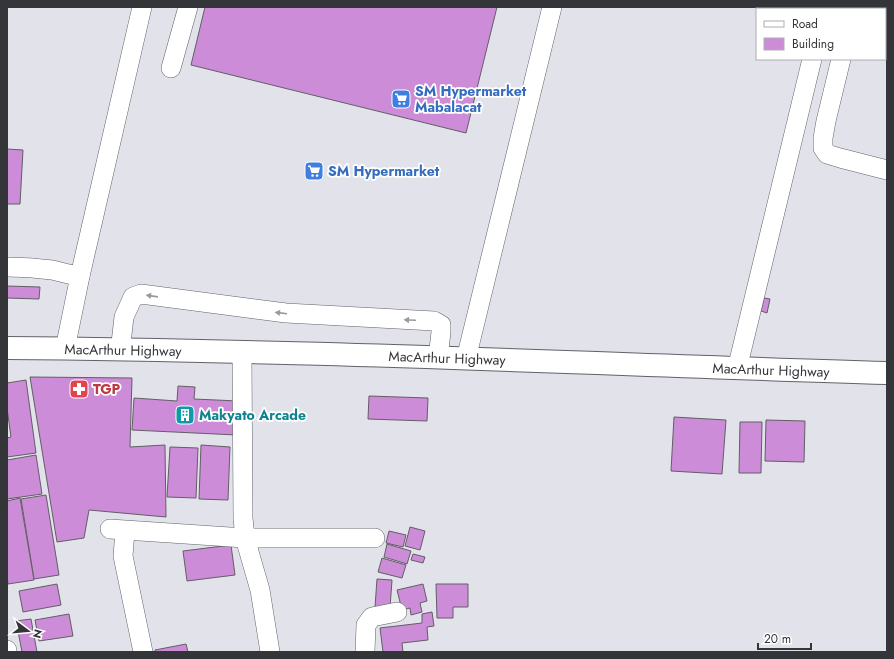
<svg xmlns="http://www.w3.org/2000/svg" width="894" height="659" font-family="Jost,sans-serif">
<style>
.building{fill:#cc8cd8;stroke:#635e64}
.lines{fill:none;stroke-linecap:round;stroke-linejoin:round}
.minor-casing{stroke:#616269;stroke-width:20}
.highway-casing{stroke:#616269;stroke-width:24}
.minor{stroke:#fff;stroke-width:19}
.highway{stroke:#fff;stroke-width:22}
.oneway{fill:#9a9a9c}
.labels{text-anchor:middle;dominant-baseline:central;stroke-width:3.5;stroke-linejoin:round;paint-order:stroke}
.shop-label{font-size:14px;font-weight:bold;fill:#366cbe;stroke:#fff;text-anchor:start}
.street-label{font-size:14px;fill:#343538;stroke:#fff}
.health-label{font-size:14px;font-weight:bold;fill:#be3a42;stroke:#fff;text-anchor:start}
.culture-label{font-size:14px;font-weight:bold;fill:#0d838f;stroke:#fff;text-anchor:start}
</style>
<rect width="100%" height="100%" fill="#e1e2ea"/>
<g class="building">
<path d="M205 7H497L466 133 191 65Z"/>
<path d="M7 149 23 150 20 204H7Z"/>
<path d="M7 286 40 287 39 299 7 298Z"/>
<path d="M764 298 770 299 767 313 761 311Z"/>
<path d="M30 377 132 378 130 447 165 445 166 517 89 510 84 538 57 542Z"/>
<path d="M26 380 36 453 7 457V438L11 437 7 408V383Z"/>
<path d="M178 386 195 387 194 399 238 401 237 435 132 430 134 398 177 401Z"/>
<path d="M369 396 428 398 427 421 368 419Z"/>
<path d="M674 417 726 420 722 474 671 471Z"/>
<path d="M766 420 805 421 804 462 765 461Z"/>
<path d="M740 422H762L761 473H739Z"/>
<path d="M201 445 230 447 228 500 199 499Z"/>
<path d="M170 447 198 448 196 498 167 497Z"/>
<path d="M36 455 42 494 7 499V460Z"/>
<path d="M46 495 59 575 34 579 21 499Z"/>
<path d="M20 498 34 580 8 584 7 576V501Z"/>
<path d="M410 527 425 531 420 550 405 546Z"/>
<path d="M389 531 406 535 403 547 386 543Z"/>
<path d="M387 544 411 551 407 564 384 557Z"/>
<path d="M231 545 235 575 187 581 183 551Z"/>
<path d="M413 554 425 557 423 563 411 560Z"/>
<path d="M382 558 406 565 402 578 378 572Z"/>
<path d="M377 579 392 580 390 608 375 607Z"/>
<path d="M57 584 61 605 23 612 19 591Z"/>
<path d="M423 584 427 601 420 603 422 612 411 615 410 608 402 610 397 590Z"/>
<path d="M436 584H468V607H453V618H437Z"/>
<path d="M432 612 434 626 427 627 428 640 402 643 403 652H383L380 628 422 623V614Z"/>
<path d="M69 614 73 636 39 641 35 620Z"/>
<path d="M31 619 37 652H22L16 621Z"/>
<path d="M186 644 188 652H155V650Z"/>
</g>
<g class="lines">
<defs>
<g id="minor">
<path d="M824 9V7"/>
<path d="M853 9 854 7"/>
<path d="M841 59 826 121 823 138V148L827 154 840 158 887 170"/>
<path d="M171 68 188 7"/>
<path d="M7 267C22 267 37 268 52 270 61 272 70 275 80 276L142 7"/>
<path d="M65 349 80 276"/>
<path d="M121 350V343L124 317 133 297 141 294 286 313 434 321 441 325V332L438 358"/>
<path d="M242 352 243 518 245 538 260 590 270 652"/>
<path d="M466 359 552 7"/>
<path d="M737 369 812 59"/>
<path d="M110 529 245 538H375"/>
<path d="M125 531 123 556 143 652"/>
<path d="M7 650V652"/>
<path d="M365 652 366 625 372 617 397 612"/>
</g>
<path id="highway" d="M7 348C300 350 594 364 887 373"/>
</defs>
<use href="#minor" class="minor-casing"/>
<use href="#highway" class="highway-casing"/>
<use href="#minor" class="minor"/>
<use href="#highway" class="highway"/>
</g>
<defs><path id="oneway-solid" d="M-6-.8H1V-3.2L6.5 0L1 3.2V.8H-6Z"/></defs>
<g class="oneway">
<use href="#oneway-solid" transform="translate(152 296) rotate(-172)"/>
<use href="#oneway-solid" transform="translate(281 313) rotate(-173)"/>
<use href="#oneway-solid" transform="translate(410 320) rotate(-177)"/>
</g>
<defs>
<symbol id="supermarket-square" viewBox="-11 -11 22 22"><rect x="-9" y="-9" width="18" height="18" rx="4" fill="#3f7fe0" stroke="#fff"/><path d="M-6-5.5h2.5l.6 2H6L4.5 2H-2.5L-4.4-4H-6ZM-1.5 3.2a1.3 1.3 0 1 0 .1 0ZM3 3.2a1.3 1.3 0 1 0 .1 0Z" fill="#fff"/></symbol>
<symbol id="pharmacy-square" viewBox="-11 -11 22 22"><rect x="-9" y="-9" width="18" height="18" rx="4" fill="#e0444e" stroke="#fff"/><path d="M-2-6h4v4h4v4h-4v4h-4v-4h-4v-4h4Z" fill="#fff"/></symbol>
<symbol id="building-square" viewBox="-11 -11 22 22"><rect x="-9" y="-9" width="18" height="18" rx="4" fill="#0f9aa8" stroke="#fff"/><path d="M-4-6H4V6H1V3H-1V6H-4ZM-2.5-4.3h1.7v1.8h-1.7ZM.8-4.3h1.7v1.8H.8ZM-2.5-1h1.7V.8h-1.7ZM.8-1h1.7V.8H.8Z" fill="#fff"/></symbol>
</defs>
<g fill-rule="evenodd">
<use href="#supermarket-square" x="390" y="88" width="22" height="22"/>
<use href="#supermarket-square" x="303" y="160" width="22" height="22"/>
<use href="#pharmacy-square" x="68" y="378" width="22" height="22"/>
<use href="#building-square" x="174" y="404" width="22" height="22"/>
</g>
<g class="labels">
<g class="shop-label">
<text x="415" y="91">SM Hypermarket<tspan x="415" dy="16">Mabalacat</tspan></text>
<text x="328" y="171">SM Hypermarket</text>
</g>
<g class="street-label">
<text transform="translate(123 350) rotate(1)">MacArthur Highway</text>
<text transform="translate(447 358) rotate(2)">MacArthur Highway</text>
<text transform="translate(771 370) rotate(2)">MacArthur Highway</text>
</g>
<g class="health-label">
<text x="93" y="389">TGP</text>
</g>
<g class="culture-label">
<text x="199" y="415">Makyato Arcade</text>
</g>
</g>
<rect width="894" height="659" fill="none" stroke="#343538" stroke-width="16"/>
<rect x="756" y="8" width="130" height="52" fill="#ffffff" stroke="#aeaeaf"/>
<rect x="764" y="21" width="20" height="6" fill="#ffffff" stroke="#aeaeaf"/>
<text x="792" y="28" font-size="12" fill="#343538">Road</text>
<rect x="764" y="38" width="20" height="12" fill="#cc8cd8" stroke="#aeaeaf"/>
<text x="792" y="48" font-size="12" fill="#343538">Building</text>
<g transform="translate(28 631) rotate(106)" stroke="#ffffff" stroke-width="3" paint-order="stroke">
<path d="M0-3L7 15L0 10L-7 15Z" fill="#343538"/>
<text y="-6" font-size="11" font-weight="bold" text-anchor="middle" fill="#343538">N</text>
</g>
<path d="M758 643v6h53v-6" fill="none" stroke="#343538" stroke-width="2"/>
<text x="764" y="643" font-size="12" fill="#343538" stroke="#ffffff" stroke-width="3" paint-order="stroke">20 m</text>
</svg>
